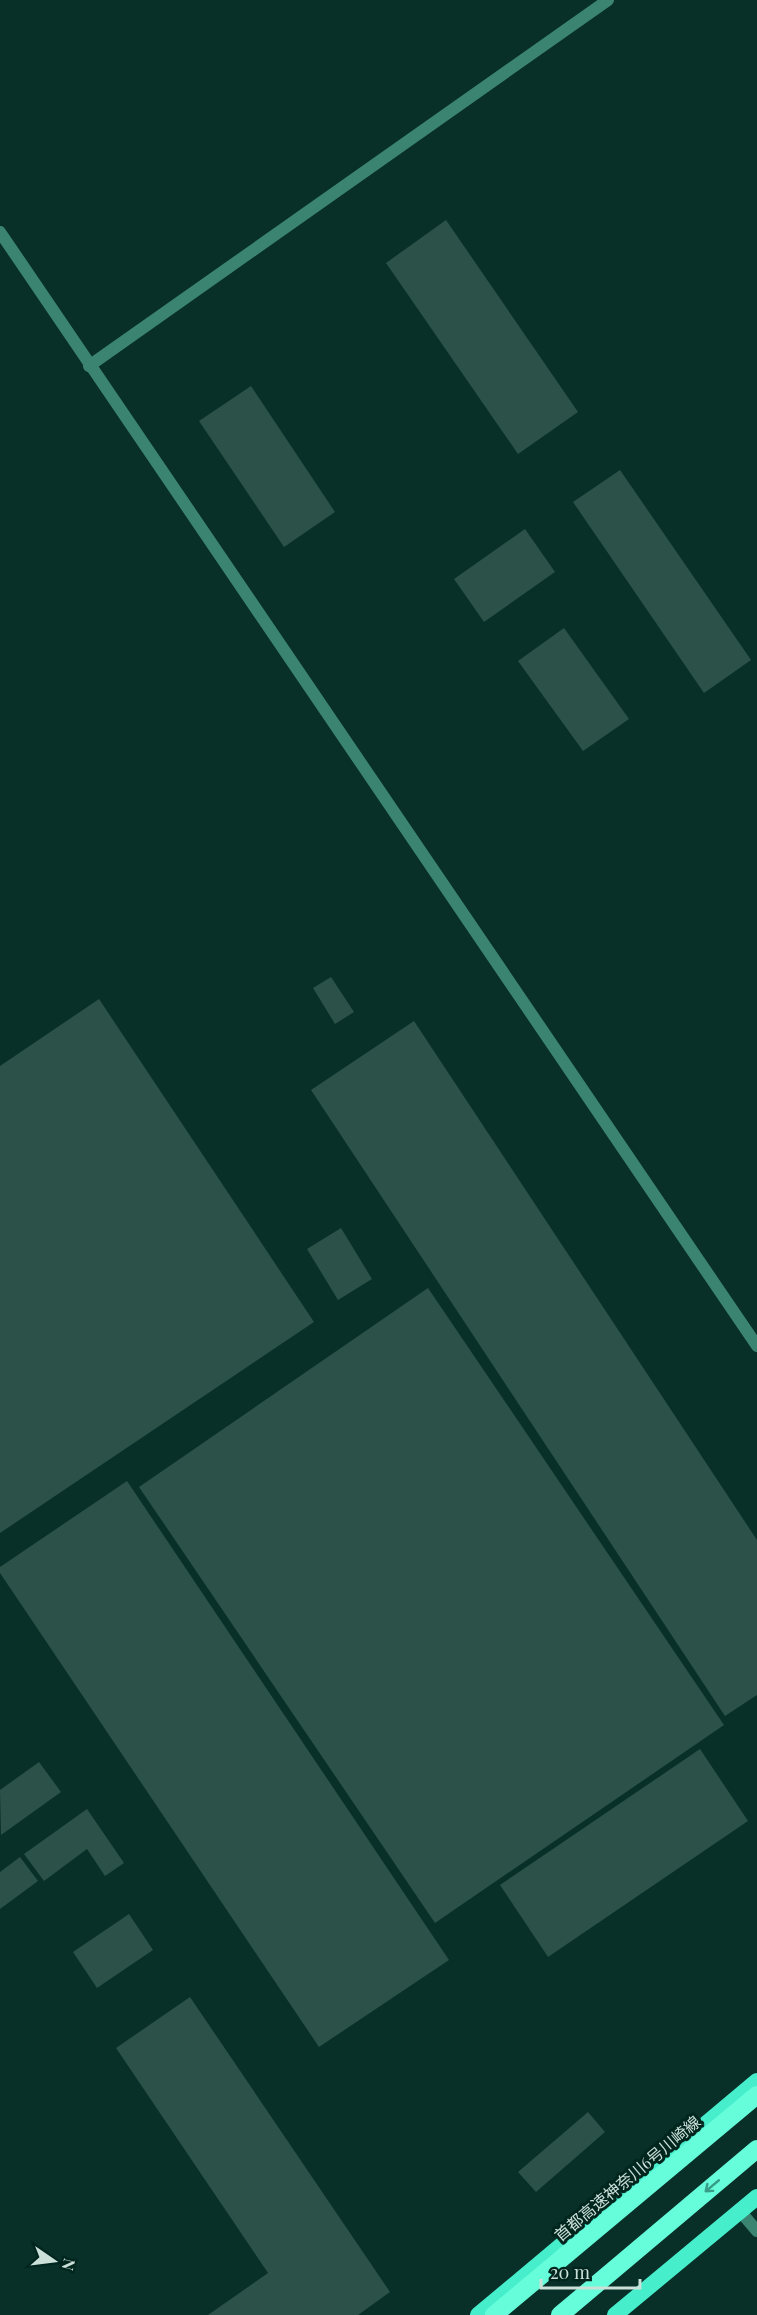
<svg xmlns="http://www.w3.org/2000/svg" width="757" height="2315" font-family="'Playfair Display','Noto Sans JP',serif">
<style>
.building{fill:#2c5148}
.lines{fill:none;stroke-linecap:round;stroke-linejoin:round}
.service{stroke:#3c8472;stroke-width:12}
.trunk{stroke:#46eecc;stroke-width:16}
.motorway{stroke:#66fddb;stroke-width:18}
.oneway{stroke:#389c86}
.labels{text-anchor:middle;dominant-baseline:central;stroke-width:6;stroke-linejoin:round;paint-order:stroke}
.street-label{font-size:16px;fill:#cce0da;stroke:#00261e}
</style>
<rect width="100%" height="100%" fill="#083028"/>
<g class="building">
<path d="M446 220 578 412 518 454 386 263Z"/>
<path d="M251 386 335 512 284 547 199 421Z"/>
<path d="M620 470 751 660 704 693 573 502Z"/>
<path d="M525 529 555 572 484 622 454 579Z"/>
<path d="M564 628 629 719 583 751 518 661Z"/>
<path d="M331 977 354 1012 335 1024 313 988Z"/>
<path d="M99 999 314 1322 0 1533V1066Z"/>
<path d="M414 1021 757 1540V1695L725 1716 311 1090Z"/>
<path d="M341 1228 372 1279 338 1300 307 1249Z"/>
<path d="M428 1288 724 1725 435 1923 139 1487Z"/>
<path d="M127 1481 449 1960 319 2047 0 1573V1567Z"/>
<path d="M700 1749 748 1821 548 1957 500 1885Z"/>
<path d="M39 1762 61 1792 1 1835 0 1790Z"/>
<path d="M87 1809 124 1863 105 1876 87 1849 44 1881 24 1854Z"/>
<path d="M20 1857 38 1881 0 1909V1872Z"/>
<path d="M129 1914 153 1950 97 1988 73 1952Z"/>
<path d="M190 1997 390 2292 358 2315H208L268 2273 116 2048Z"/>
<path d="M588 2112 605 2132 536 2192 518 2172Z"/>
</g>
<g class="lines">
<g class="service">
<path d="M0 232 757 1346"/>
<path d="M89 366 608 0"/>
<path d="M740 2211 757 2231"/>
</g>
<g class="trunk">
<path d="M478 2315 757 2081"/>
<path d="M615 2315 757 2197"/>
</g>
<g class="motorway">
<path d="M494 2315 757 2095"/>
<path d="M560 2315 757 2149"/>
</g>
</g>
<defs><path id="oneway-shaft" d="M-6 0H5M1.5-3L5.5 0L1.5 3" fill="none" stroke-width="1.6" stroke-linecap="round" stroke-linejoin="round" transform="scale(1.5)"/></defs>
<use class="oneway" href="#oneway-shaft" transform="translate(712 2186) rotate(140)"/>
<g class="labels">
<g class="street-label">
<text transform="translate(627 2178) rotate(-40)">首都高速神奈川6号川崎線</text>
</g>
</g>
<g transform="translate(54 2261) rotate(104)" stroke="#00261e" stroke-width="4.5" paint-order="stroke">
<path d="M0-4.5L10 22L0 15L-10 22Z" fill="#cce0da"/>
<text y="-9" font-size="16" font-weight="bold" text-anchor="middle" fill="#cce0da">N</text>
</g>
<path d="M541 2279v9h99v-9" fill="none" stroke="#cce0da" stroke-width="3"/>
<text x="550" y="2279" font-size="18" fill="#cce0da" stroke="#00261e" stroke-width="4.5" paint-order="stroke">20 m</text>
</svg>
